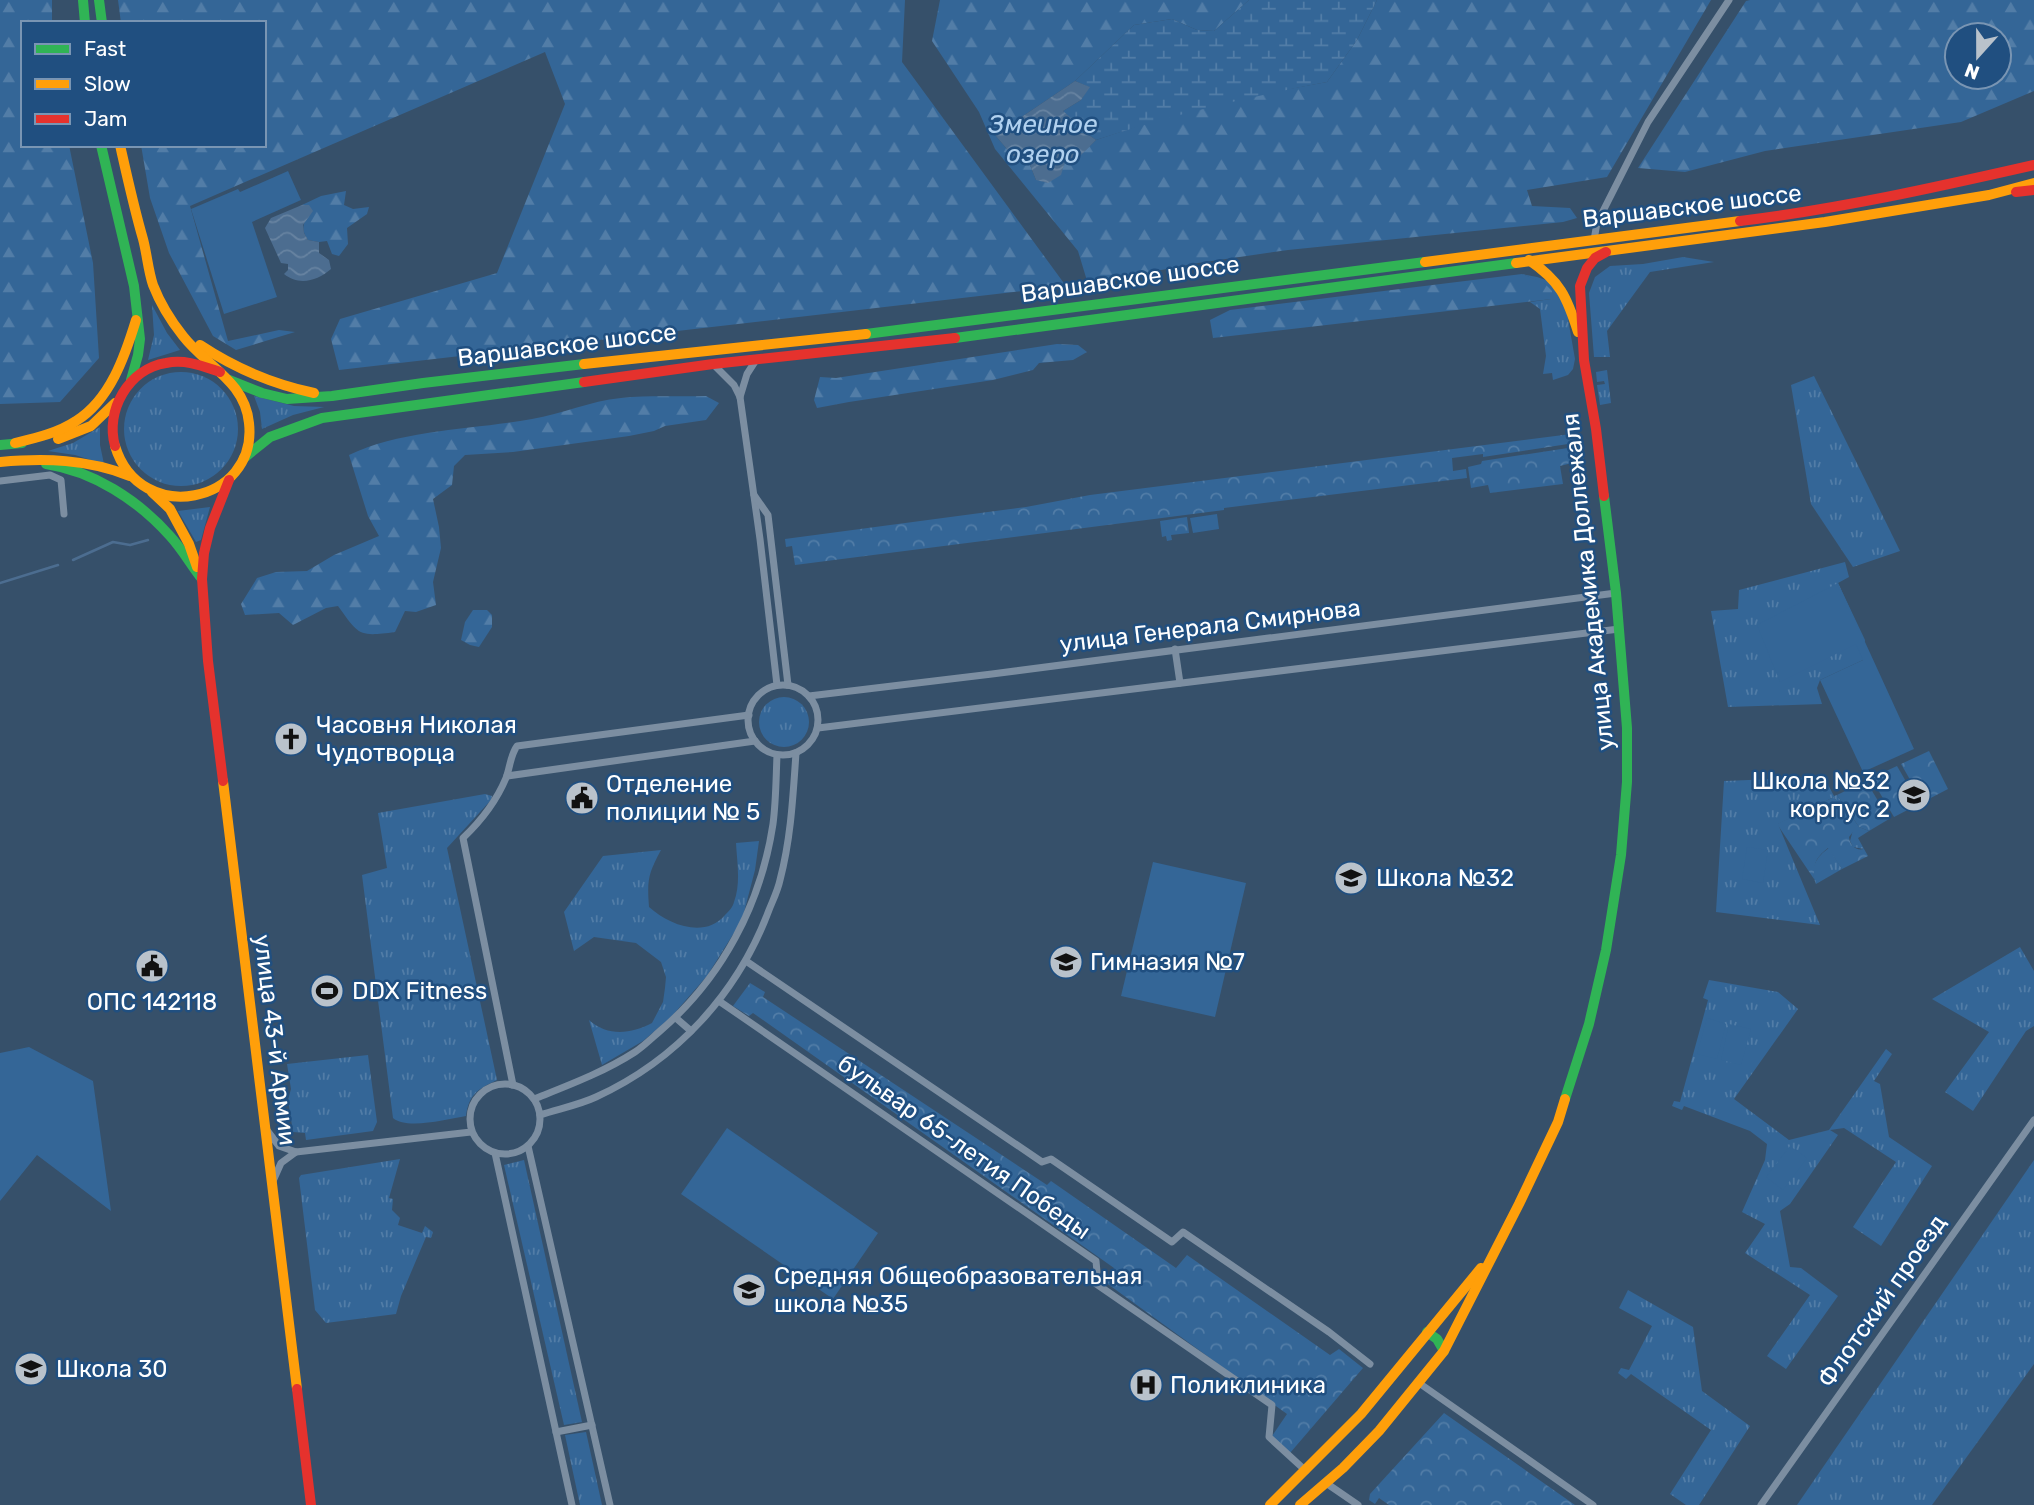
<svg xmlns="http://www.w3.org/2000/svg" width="2034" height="1505" font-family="Rubik,sans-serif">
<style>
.grass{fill:url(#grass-tufts)}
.forest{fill:url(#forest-firs);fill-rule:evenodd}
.wetland{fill:url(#wetland-marsh)}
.park{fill:url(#park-crowns)}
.pitch{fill:#346697}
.water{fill:url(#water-waves)}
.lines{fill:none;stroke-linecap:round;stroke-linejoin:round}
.stream{stroke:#4c6d90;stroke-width:2.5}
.street{stroke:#7c8ea1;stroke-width:7}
.fast{stroke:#30b455;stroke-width:10}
.slow{stroke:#ff9f0a;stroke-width:10}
.jam{stroke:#e5322d;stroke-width:10}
.labels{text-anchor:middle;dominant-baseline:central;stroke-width:5;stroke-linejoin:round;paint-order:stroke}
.street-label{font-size:24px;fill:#fff;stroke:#204f80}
.poi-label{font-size:24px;fill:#fff;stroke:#204f80;text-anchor:start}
.water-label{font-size:26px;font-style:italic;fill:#b1d1ef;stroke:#204f80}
</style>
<defs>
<pattern id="grass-tufts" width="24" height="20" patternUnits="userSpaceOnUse" patternTransform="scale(1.75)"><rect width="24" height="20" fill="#346697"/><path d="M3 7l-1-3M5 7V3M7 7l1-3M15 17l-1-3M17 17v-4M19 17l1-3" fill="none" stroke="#527da7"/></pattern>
<pattern id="forest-firs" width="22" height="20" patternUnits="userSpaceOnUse" patternTransform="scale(1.75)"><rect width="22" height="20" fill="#346697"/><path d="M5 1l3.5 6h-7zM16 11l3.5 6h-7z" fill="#527da7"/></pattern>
<pattern id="wetland-marsh" width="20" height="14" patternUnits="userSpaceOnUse" patternTransform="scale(1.75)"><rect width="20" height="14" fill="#346697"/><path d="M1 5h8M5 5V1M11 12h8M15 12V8" fill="none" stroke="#527da7"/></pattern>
<pattern id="park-crowns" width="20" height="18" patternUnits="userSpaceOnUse" patternTransform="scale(1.75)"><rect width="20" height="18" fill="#346697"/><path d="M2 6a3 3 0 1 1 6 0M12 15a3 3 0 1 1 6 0" fill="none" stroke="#527da7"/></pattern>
<pattern id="water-waves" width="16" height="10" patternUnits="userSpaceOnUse" patternTransform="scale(1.75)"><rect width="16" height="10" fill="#4c6d90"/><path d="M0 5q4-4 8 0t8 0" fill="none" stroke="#6783a1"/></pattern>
</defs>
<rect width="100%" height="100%" fill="#36506a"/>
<g class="grass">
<path d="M1683 257 1714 262 1650 272 1607 331 1610 357H1594L1589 293 1595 277 1610 266 1643 264Z"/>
<path d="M1522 274 1537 277 1552 282 1565 302 1575 359 1573 369 1568 375 1553 380 1552 373 1543 374 1546 356 1540 309 1530 302 1551 299 1545 284Z"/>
<path d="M152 305 167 333 180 350 148 360 154 335Z"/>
<path d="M1607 370 1611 403 1600 405 1597 385 1605 384 1604 381 1597 382 1596 372Z"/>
<circle cx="181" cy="429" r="57"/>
<path d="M1814 376 1900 551 1853 567 1811 504 1791 385Z"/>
<path d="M254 396 294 406 324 407 293 415 262 429 260 412Z"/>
<path d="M100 427V445L104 464 75 455 48 451 73 443Z"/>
<path d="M210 507 201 540 196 542 178 511Z"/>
<path d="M1845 562 1849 577 1838 583 1865 640 1863 660 1820 680 1817 688 1822 704 1728 707 1711 611 1738 609 1739 590Z"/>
<circle cx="784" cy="722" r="25"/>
<path d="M1824 777 1834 796 1837 795 1859 827 1869 831 1858 838 1864 849 1853 847 1850 841 1853 830 1834 797 1778 824 1820 925 1716 912 1724 781Z"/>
<path d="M485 794 492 796 491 800 447 848 497 1080C478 1089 469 1094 466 1116 447 1119 407 1130 393 1118L362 875 387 868 378 813Z"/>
<path d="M759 841 755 870 742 920 707 976 671 1017 643 1041 602 1065 589 1020C608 1037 631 1034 652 1023L663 1002 665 988 666 977 661 962 636 943 594 937 574 951 564 912 603 856 661 850C648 874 647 880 649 907 669 925 705 939 725 915 729 911 733 907 734 902 741 883 737 862 736 843Z"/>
<path d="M1829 848 1842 869 1816 884C1809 868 1816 857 1829 848Z"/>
<path d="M2020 947 2034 971V1026L2026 1031 1973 1111 1945 1092 1989 1032 1932 999Z"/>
<path d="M1709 980 1778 992 1798 1009 1734 1099 1789 1140 1829 1130 1886 1049 1892 1054 1874 1081 1880 1084 1889 1137 1932 1166 1881 1246 1853 1227 1896 1162 1844 1128 1830 1130 1838 1135 1790 1204 1780 1211 1790 1267 1801 1268 1838 1296 1786 1369 1767 1356 1810 1295 1745 1253 1765 1224 1742 1212 1765 1160 1767 1144 1750 1131 1684 1106 1682 1110 1672 1106 1674 1101 1680 1102 1708 1000 1703 998Z"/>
<path d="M368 1055 377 1122 373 1131 306 1140 305 1133 293 1132 288 1100 291 1089 287 1064Z"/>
<path d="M400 1159 389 1198 393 1199 392 1210 400 1218 398 1225 422 1233 425 1226 433 1232 431 1238 426 1237 401 1296 396 1314 326 1323 315 1310 299 1178 301 1175Z"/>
<path d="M524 1160 582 1422 564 1425 504 1165Z"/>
<path d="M2034 1160V1364L1932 1505H1797Z"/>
<path d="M1628 1290 1693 1327 1702 1391 1750 1426 1699 1505H1686L1670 1494 1711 1430 1631 1374 1626 1379 1618 1373 1621 1368 1629 1370 1652 1326 1619 1308Z"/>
<path d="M586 1432 602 1505H580L565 1435Z"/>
</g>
<g class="forest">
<path d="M0 0H52V23H23V145H69L93 263 99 358 60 402 0 404Z"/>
<path d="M118 0H905L902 62 1066 286 339 370 331 339 340 319 497 273 565 104 545 52 190 206 228 341 279 330 295 332 236 350 213 336 169 253 150 198 141 145H264V23H121Z"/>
<path d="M940 0H1249L1214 31 1197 30 1172 19 1134 25 1075 81 995 135 1012 155 1030 165 1036 180 1065 161 1072 163 1096 140 1153 121 1251 96 1327 82 1357 40 1377 0H1711L1607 177 1527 190 1532 206 1570 208 1577 218 1563 222 1288 250 1198 263 1088 284 1078 251 995 149 979 112 932 41Z"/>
<path d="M1750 0H2034V91L1961 122 1765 151 1685 172 1638 168 1746 1ZM1957 35H1999V77H1957Z"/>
<path d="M346 191 344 205 353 209 369 207 367 214 347 228 348 244 339 256 332 254 327 241 319 242 308 240C302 231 302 226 307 217L302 205 321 196Z"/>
<path d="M1522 274 1543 282 1552 291V299L1213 338 1210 320 1230 310Z"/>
<path d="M1057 344 1078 345 1087 352 1073 360 1039 363 1033 370 993 380 849 402 817 408 814 400 820 377 836 378Z"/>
<path d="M706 396 719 403 706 420 665 426 654 431 629 436 513 452 465 455 454 466 452 485 433 499 439 527 441 548 433 582 436 605 416 612 405 611 395 632C358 637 359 635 338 606L326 608 293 625 279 613 245 615 241 604 257 578 276 572 307 571 334 555 379 536 368 516 349 455C404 429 473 430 532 419 562 414 590 401 621 398 649 395 678 397 706 396Z"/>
<path d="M473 610H487L492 615V627L479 647 470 645 461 640 465 622Z"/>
</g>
<path class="wetland" d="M1249 0H1377L1357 40 1327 82C1248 97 1172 115 1096 140L1086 133 1072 134 1070 118 1063 111 1081 100 1089 87 1075 81 1134 25 1172 19 1197 30 1214 31Z"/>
<g class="park">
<path d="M1579 433 1581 442 1483 457V454L1452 458 1453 471 1466 469 1467 478 1224 508V510L795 565 792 546 786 547 785 539 1026 507 1090 495Z"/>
<path d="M1581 446 1584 460 1560 466 1563 484 1490 493 1488 485 1471 488 1468 467 1481 464 1482 461Z"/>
<path d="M1187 517 1189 533 1171 535 1172 540 1167 541 1166 536 1162 537 1160 521Z"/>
<path d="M1929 751 1948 789 1923 802 1901 764Z"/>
<path d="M1897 766 1919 804 1894 817 1871 778Z"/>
<path d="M1866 781 1889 819 1869 831 1859 827 1837 795Z"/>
<path d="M1834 797 1856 828 1849 837C1850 846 1856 851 1864 849L1868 856 1842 869 1828 848C1816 857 1813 864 1814 879L1777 824Z"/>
<path d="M750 983 765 992 763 997 1047 1185 1051 1181 1176 1268 1187 1255 1330 1355 1339 1349 1363 1368 1290 1453 1270 1439 1287 1414 1105 1282 1114 1268 753 1013 749 1016 733 1006Z"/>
<path d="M1444 1413 1575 1505H1389L1379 1498 1375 1504 1369 1500 1370 1494Z"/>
</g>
<g class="pitch">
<path d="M288 171 301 200 252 222 277 297 224 314 191 209 238 189 240 192Z"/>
<path d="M1217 514 1219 529 1193 533 1190 518Z"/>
<path d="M1838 583 1914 749 1863 772 1820 680 1863 660 1856 644 1780 682 1757 625Z"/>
<path d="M1747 847 1768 850 1763 883 1742 879Z"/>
<path d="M1153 862 1246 883 1215 1017 1121 996Z"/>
<path d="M1707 1018 1726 1024 1717 1059 1697 1054Z"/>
<path d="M1729 1024 1751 1029 1741 1065 1721 1060Z"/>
<path d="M29 1047 93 1081 111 1211 37 1155 0 1201V1053Z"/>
<path d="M727 1128 878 1233 833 1299 681 1194Z"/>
<path d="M1790 1146 1807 1158 1783 1190 1766 1177Z"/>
</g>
<g class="water">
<path d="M1075 81 1090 87 1081 100 1063 111 1070 117 1073 134 1086 133 1096 140 1072 164 1065 162 1061 175 1048 183 1036 180 1030 165 1012 155 995 135Z"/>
<path d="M302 205H309L313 211 303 225 304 233 308 240 319 242V253L329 260 331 269C317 281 299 286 284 274L288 270V264L281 263 265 228 271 218Z"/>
</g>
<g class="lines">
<g class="stream">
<path d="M73 560 113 542 130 545 148 540"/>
<path d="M0 583 58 565"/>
</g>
<g class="street">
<path d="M1594 240 1597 223 1648 122 1729 0"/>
<path d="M714 365 734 385 740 397 760 539 777 685"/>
<path d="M740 397 747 374 756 360"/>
<path d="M0 481 50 475 61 480 64 514"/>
<path d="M754 495 768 515 788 685"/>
<path d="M1175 649 1180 683"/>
<circle cx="783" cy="720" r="35"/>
<path d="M809 696 992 674 1616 593"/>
<path d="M818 728 1619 629"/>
<path d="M507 776 755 741"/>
<path d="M746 961 1042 1162 1051 1159 1172 1242 1183 1232 1329 1332 1370 1364"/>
<path d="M719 1001 1096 1261 1097 1272 1092 1281 1272 1405 1269 1437 1306 1471"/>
<path d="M676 1018 691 1031"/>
<circle cx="505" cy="1119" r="35"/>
<path d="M513 1085 463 838C481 821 496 802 506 778 510 768 510 756 517 746L749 715"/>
<path d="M534 1099C569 1085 604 1072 635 1052 644 1046 652 1038 660 1031 722 978 761 904 773 824 776 801 776 778 777 755"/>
<path d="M540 1115C558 1109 579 1105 596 1097 677 1060 738 993 769 910 773 900 778 890 780 880 791 838 793 796 796 753"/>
<path d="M266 1129 279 1146 296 1152 471 1132"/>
<path d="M528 1146 610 1505"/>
<path d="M495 1153 572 1505"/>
<path d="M273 1181 281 1163 296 1152"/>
<path d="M1419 1383 1593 1505"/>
<path d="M556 1432 592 1425"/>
<path d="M1326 1483 1358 1505"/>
<path d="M1761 1505 2034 1120"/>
</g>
<g class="fast">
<path d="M83 0 85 23"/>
<path d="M99 0 102 23"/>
<path d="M101 145 134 286 140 339 138 355 131 380"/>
<path d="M866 334 1425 262"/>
<path d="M955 338 1516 263"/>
<path d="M229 380 262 393 287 399 332 396 423 383 584 364"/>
<path d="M0 445 22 443"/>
<path d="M244 458 270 437 322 418 584 382"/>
<path d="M46 464C93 471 138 500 170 536 182 549 191 565 202 579"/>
<path d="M1565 1099 1589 1024 1606 950 1621 855 1627 782V728L1616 593 1604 496"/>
<path d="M1427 1332 1437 1339 1444 1351"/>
</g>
<g class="slow">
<path d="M1529 260C1560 281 1567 297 1578 332"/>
<path d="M1425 262 1740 221"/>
<path d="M1516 263 1825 222 1989 195 2034 183"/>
<path d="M200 345C236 369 272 384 314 393"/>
<path d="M584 364 866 334"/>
<path d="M58 439 91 426 115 403"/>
<path d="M15 443C36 438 58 433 76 421 110 400 125 356 136 320"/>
<path d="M115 446C140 528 258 503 249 423 245 381 206 366 183 336 171 321 160 303 153 285 148 270 147 254 143 239 134 208 127 176 120 145"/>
<path d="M0 462C45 458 87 459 130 476"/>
<path d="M152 492 170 509 189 544 197 567"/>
<path d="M223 781 297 1389"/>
<path d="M1270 1505 1361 1414 1481 1268"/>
<path d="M1300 1505 1343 1468 1379 1431 1444 1351 1519 1204 1558 1122 1565 1099"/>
</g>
<g class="jam">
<path d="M2016 192 2034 190"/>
<path d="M1740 221C1839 209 1937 187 2034 165"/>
<path d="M584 382 713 364 955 338"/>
<path d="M115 446C105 411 128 369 166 363 186 359 202 366 220 372"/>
<path d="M1604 496 1596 429 1584 360 1580 286 1587 268 1595 258 1606 252"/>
<path d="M223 781 208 661 202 579 204 553 210 528 229 480"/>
<path d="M297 1389 311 1505"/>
</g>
</g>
<defs>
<symbol id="church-disc" viewBox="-11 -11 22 22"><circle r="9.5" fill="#b9c2cb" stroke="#204f80"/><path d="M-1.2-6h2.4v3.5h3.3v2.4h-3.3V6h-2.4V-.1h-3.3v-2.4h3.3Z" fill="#111"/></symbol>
<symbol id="school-disc" viewBox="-11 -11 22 22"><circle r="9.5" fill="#b9c2cb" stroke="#204f80"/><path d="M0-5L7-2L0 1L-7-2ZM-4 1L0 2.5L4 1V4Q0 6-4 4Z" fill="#111"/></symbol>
<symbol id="civic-disc" viewBox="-11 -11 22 22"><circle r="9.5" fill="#b9c2cb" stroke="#204f80"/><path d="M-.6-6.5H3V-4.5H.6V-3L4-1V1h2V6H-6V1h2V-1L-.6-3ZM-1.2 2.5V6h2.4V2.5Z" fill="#111"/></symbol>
<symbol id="stadium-disc" viewBox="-11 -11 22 22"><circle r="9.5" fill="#b9c2cb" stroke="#204f80"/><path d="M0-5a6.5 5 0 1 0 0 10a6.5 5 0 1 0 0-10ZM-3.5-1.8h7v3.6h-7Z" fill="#111"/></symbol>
<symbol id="hospital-disc" viewBox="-11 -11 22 22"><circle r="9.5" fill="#b9c2cb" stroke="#204f80"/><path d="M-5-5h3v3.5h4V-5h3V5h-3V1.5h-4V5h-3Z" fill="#111"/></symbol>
</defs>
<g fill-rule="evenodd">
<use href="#church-disc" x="272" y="720" width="38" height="38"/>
<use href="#school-disc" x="1895" y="776" width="38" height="38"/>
<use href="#civic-disc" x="563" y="779" width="38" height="38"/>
<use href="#school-disc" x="1332" y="859" width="38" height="38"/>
<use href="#school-disc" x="1047" y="943" width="38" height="38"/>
<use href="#civic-disc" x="133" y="947" width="38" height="38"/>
<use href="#stadium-disc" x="308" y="972" width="38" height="38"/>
<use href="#school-disc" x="730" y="1271" width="38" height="38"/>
<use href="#school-disc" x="12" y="1350" width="38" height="38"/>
<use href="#hospital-disc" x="1127" y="1366" width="38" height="38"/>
</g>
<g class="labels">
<g class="street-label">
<text transform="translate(1692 206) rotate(-7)">Варшавское шоссе</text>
<text transform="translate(1130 279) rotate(-8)">Варшавское шоссе</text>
<text transform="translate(567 345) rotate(-7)">Варшавское шоссе</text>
<text transform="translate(1588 582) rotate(-96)">улица Академика Доллежаля</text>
<text transform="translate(1210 626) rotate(-7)">улица Генерала Смирнова</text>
<text transform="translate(275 1040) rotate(83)">улица 43-й Армии</text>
<text transform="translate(964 1147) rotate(35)">бульвар 65-летия Победы</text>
<text transform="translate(1882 1301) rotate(-55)">Флотский проезд</text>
</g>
<g class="poi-label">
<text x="316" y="725">Часовня Николая<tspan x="316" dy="28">Чудотворца</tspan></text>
<text x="1890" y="781" text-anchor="end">Школа №32<tspan x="1890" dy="28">корпус 2</tspan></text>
<text x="606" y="784">Отделение<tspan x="606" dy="28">полиции № 5</tspan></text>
<text x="1376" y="878">Школа №32</text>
<text x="1090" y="962">Гимназия №7</text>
<text x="352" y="991">DDX Fitness</text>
<text x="152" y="1002" text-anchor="middle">ОПС 142118</text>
<text x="774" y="1276">Средняя Общеобразовательная<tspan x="774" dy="28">школа №35</tspan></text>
<text x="56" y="1369">Школа 30</text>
<text x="1170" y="1385">Поликлиника</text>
</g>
<g class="water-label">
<text x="1043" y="124">Змеиное<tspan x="1043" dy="30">озеро</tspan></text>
</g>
</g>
<rect x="21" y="21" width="245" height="126" fill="#204f80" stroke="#7995b3" stroke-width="2"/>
<rect x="35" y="44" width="35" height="10" fill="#30b455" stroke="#7995b3" stroke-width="2"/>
<text x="84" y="56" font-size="21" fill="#ffffff">Fast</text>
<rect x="35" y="79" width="35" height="10" fill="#ff9f0a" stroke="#7995b3" stroke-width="2"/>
<text x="84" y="91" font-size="21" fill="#ffffff">Slow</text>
<rect x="35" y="114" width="35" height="10" fill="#e5322d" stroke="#7995b3" stroke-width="2"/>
<text x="84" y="126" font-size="21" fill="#ffffff">Jam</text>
<g transform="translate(1978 56) rotate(201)"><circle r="33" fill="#204f80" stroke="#7995b3" stroke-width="2"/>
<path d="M0-5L12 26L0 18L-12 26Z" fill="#b9c2cb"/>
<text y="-10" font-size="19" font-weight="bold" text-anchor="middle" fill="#ffffff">N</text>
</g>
</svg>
